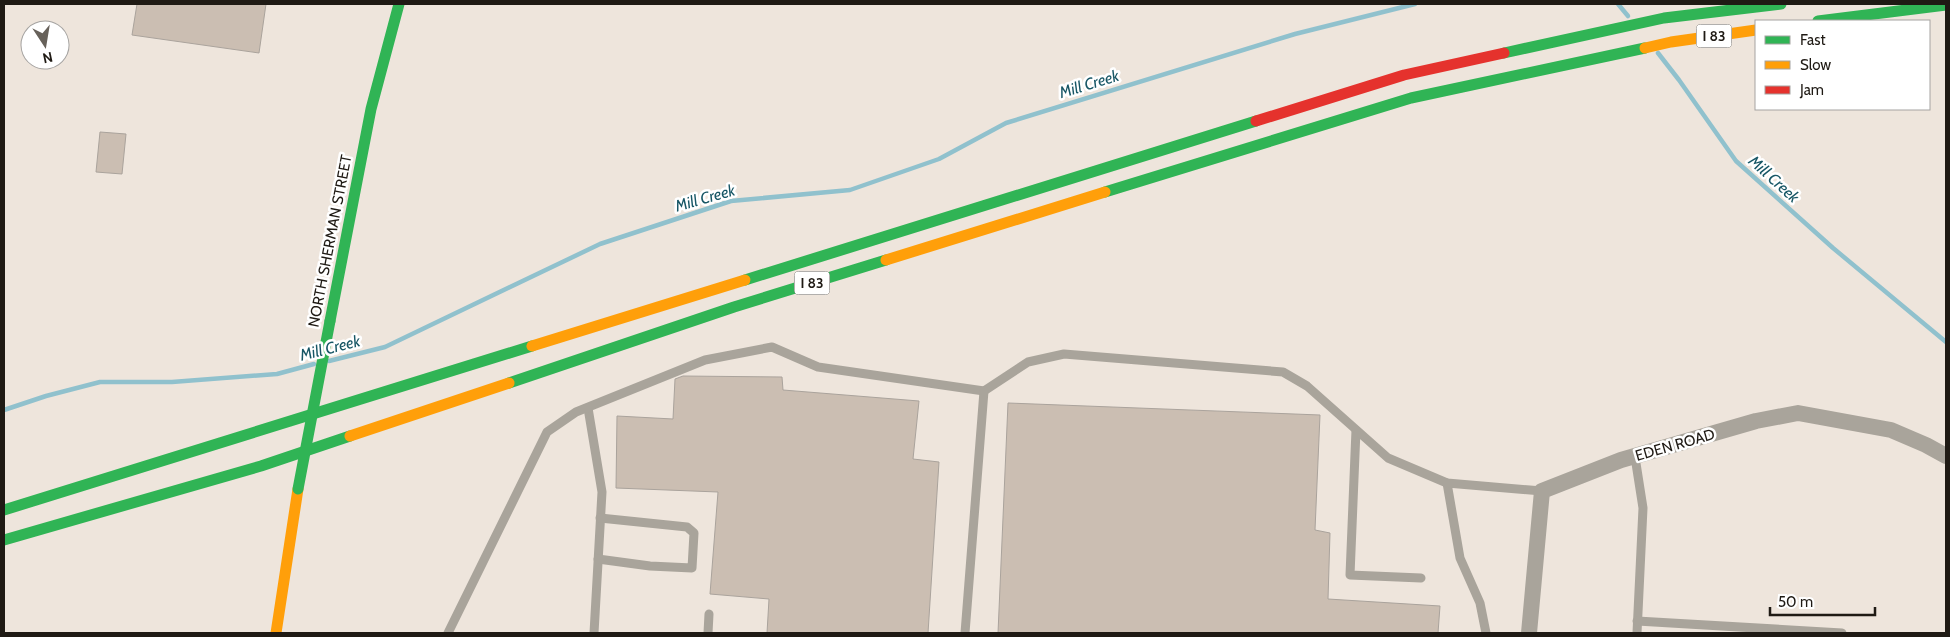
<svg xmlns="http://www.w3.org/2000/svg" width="1950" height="637" font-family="Cabin,sans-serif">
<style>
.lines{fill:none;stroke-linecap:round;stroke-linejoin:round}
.stream{stroke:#90c1cd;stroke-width:4.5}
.building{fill:#cbbeb2;stroke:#aaa39c}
.lane{stroke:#a9a49b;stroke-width:9}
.street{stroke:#a9a49b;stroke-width:16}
.fast{stroke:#30b455;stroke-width:11}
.slow{stroke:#ff9f0a;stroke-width:11}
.jam{stroke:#e5322d;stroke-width:11}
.fast-bridge{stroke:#30b455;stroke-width:11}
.labels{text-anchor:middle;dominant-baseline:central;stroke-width:5;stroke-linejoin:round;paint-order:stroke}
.shield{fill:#fff;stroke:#625f5a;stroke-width:1}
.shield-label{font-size:14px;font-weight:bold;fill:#1f1a14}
.street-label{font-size:15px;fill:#1f1a14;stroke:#fff}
.water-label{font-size:16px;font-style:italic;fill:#175665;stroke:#fff}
</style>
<rect width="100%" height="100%" fill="#eee5dc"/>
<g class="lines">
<g class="stream">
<path d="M1618 4 1628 16"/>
<path d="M1658 53 1679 80 1736 161 1833 248 1946 342"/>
<path d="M329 361 385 347 600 244 731 201 850 190 939 159 1006 123 1295 34 1415 4"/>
<path d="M4 410 46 396 100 382H172L277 374 314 364"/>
</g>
</g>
<g class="building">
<path d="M137 4H266L259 53 132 35Z"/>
<path d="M100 132 126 134 122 174 96 172Z"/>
<path d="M683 376 782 377 783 390 919 401 913 459 939 462 928 633H767L769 599 710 594 718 492 616 488 617 416 673 419 675 379Z"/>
<path d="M1008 403 1320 415 1315 530 1330 533 1328 599 1440 606 1438 633H998Z"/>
</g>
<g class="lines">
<g class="lane">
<path d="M588 408 602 492 594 633"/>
<path d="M1356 430 1350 575 1421 578"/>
<path d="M1635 457 1643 508 1637 633"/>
<path d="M1447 483 1460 558 1480 603 1486 633"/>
<path d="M598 559 650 566 692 568 694 533 687 527 600 518"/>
<path d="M1637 621 1842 633"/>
<path d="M448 633 547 432 576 412 705 360 772 347 818 367 984 391 1028 362 1064 354 1283 372 1307 386 1388 458 1447 483 1542 491"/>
<path d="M708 633 709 614"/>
<path d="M965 633 984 391"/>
</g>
<path class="street" d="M1529 633 1542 491 1621 460 1756 421 1798 413 1891 430 1926 445 1946 456"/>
<g class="fast">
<path d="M1818 21 1946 5"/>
<path d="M1504 53 1664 18 1781 4"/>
<path d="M1105 192 1411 98 1645 48"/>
<path d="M745 280 1256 121"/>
<path d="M330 321 371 109 399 4"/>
<path d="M509 383 734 307 886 260"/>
<path d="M4 510 532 346"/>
<path d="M4 540 261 466 350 436"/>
</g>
<g class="slow">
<path d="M1645 48 1671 42 1756 30"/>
<path d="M886 260 1105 192"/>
<path d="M532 346 745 280"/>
<path d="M350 436 509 383"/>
<path d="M276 633 298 489"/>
</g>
<path class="jam" d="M1256 121 1404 75 1504 53"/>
<path class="fast-bridge" d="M298 489 330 321"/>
</g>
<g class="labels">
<g class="shield">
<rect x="1696.5" y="24.5" width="35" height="23" rx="4"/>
<rect x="794.5" y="271.5" width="35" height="23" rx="4"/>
</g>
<g class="shield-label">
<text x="1714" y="36">I 83</text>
<text x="812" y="283">I 83</text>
</g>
<g class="street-label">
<text transform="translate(330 241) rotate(-79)">NORTH SHERMAN STREET</text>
<text transform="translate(1675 445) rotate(-16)">EDEN ROAD</text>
</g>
<g class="water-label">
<text transform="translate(1089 84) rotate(-17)">Mill Creek</text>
<text transform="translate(1774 179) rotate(42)">Mill Creek</text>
<text transform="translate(705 198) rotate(-16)">Mill Creek</text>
<text transform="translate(330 348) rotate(-14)">Mill Creek</text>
</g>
</g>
<rect width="1950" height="637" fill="none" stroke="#1f1a14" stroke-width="10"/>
<rect x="1755" y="20" width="175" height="90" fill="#ffffff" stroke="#a5a3a1"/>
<rect x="1765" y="36" width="25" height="8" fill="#30b455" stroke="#a5a3a1"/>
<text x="1800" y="45" font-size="15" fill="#1f1a14">Fast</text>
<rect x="1765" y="61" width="25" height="8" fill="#ff9f0a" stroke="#a5a3a1"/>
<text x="1800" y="70" font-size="15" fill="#1f1a14">Slow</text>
<rect x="1765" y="86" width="25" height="8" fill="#e5322d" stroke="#a5a3a1"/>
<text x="1800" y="95" font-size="15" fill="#1f1a14">Jam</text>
<g transform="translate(45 45) rotate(168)"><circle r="24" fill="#ffffff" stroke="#a5a3a1"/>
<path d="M0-4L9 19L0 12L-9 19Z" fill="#67615a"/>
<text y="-8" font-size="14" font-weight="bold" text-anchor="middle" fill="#1f1a14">N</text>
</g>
<path d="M1770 607v8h105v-8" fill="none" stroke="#1f1a14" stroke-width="2.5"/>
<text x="1778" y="607" font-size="15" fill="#1f1a14" stroke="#ffffff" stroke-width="4" paint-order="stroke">50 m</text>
</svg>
